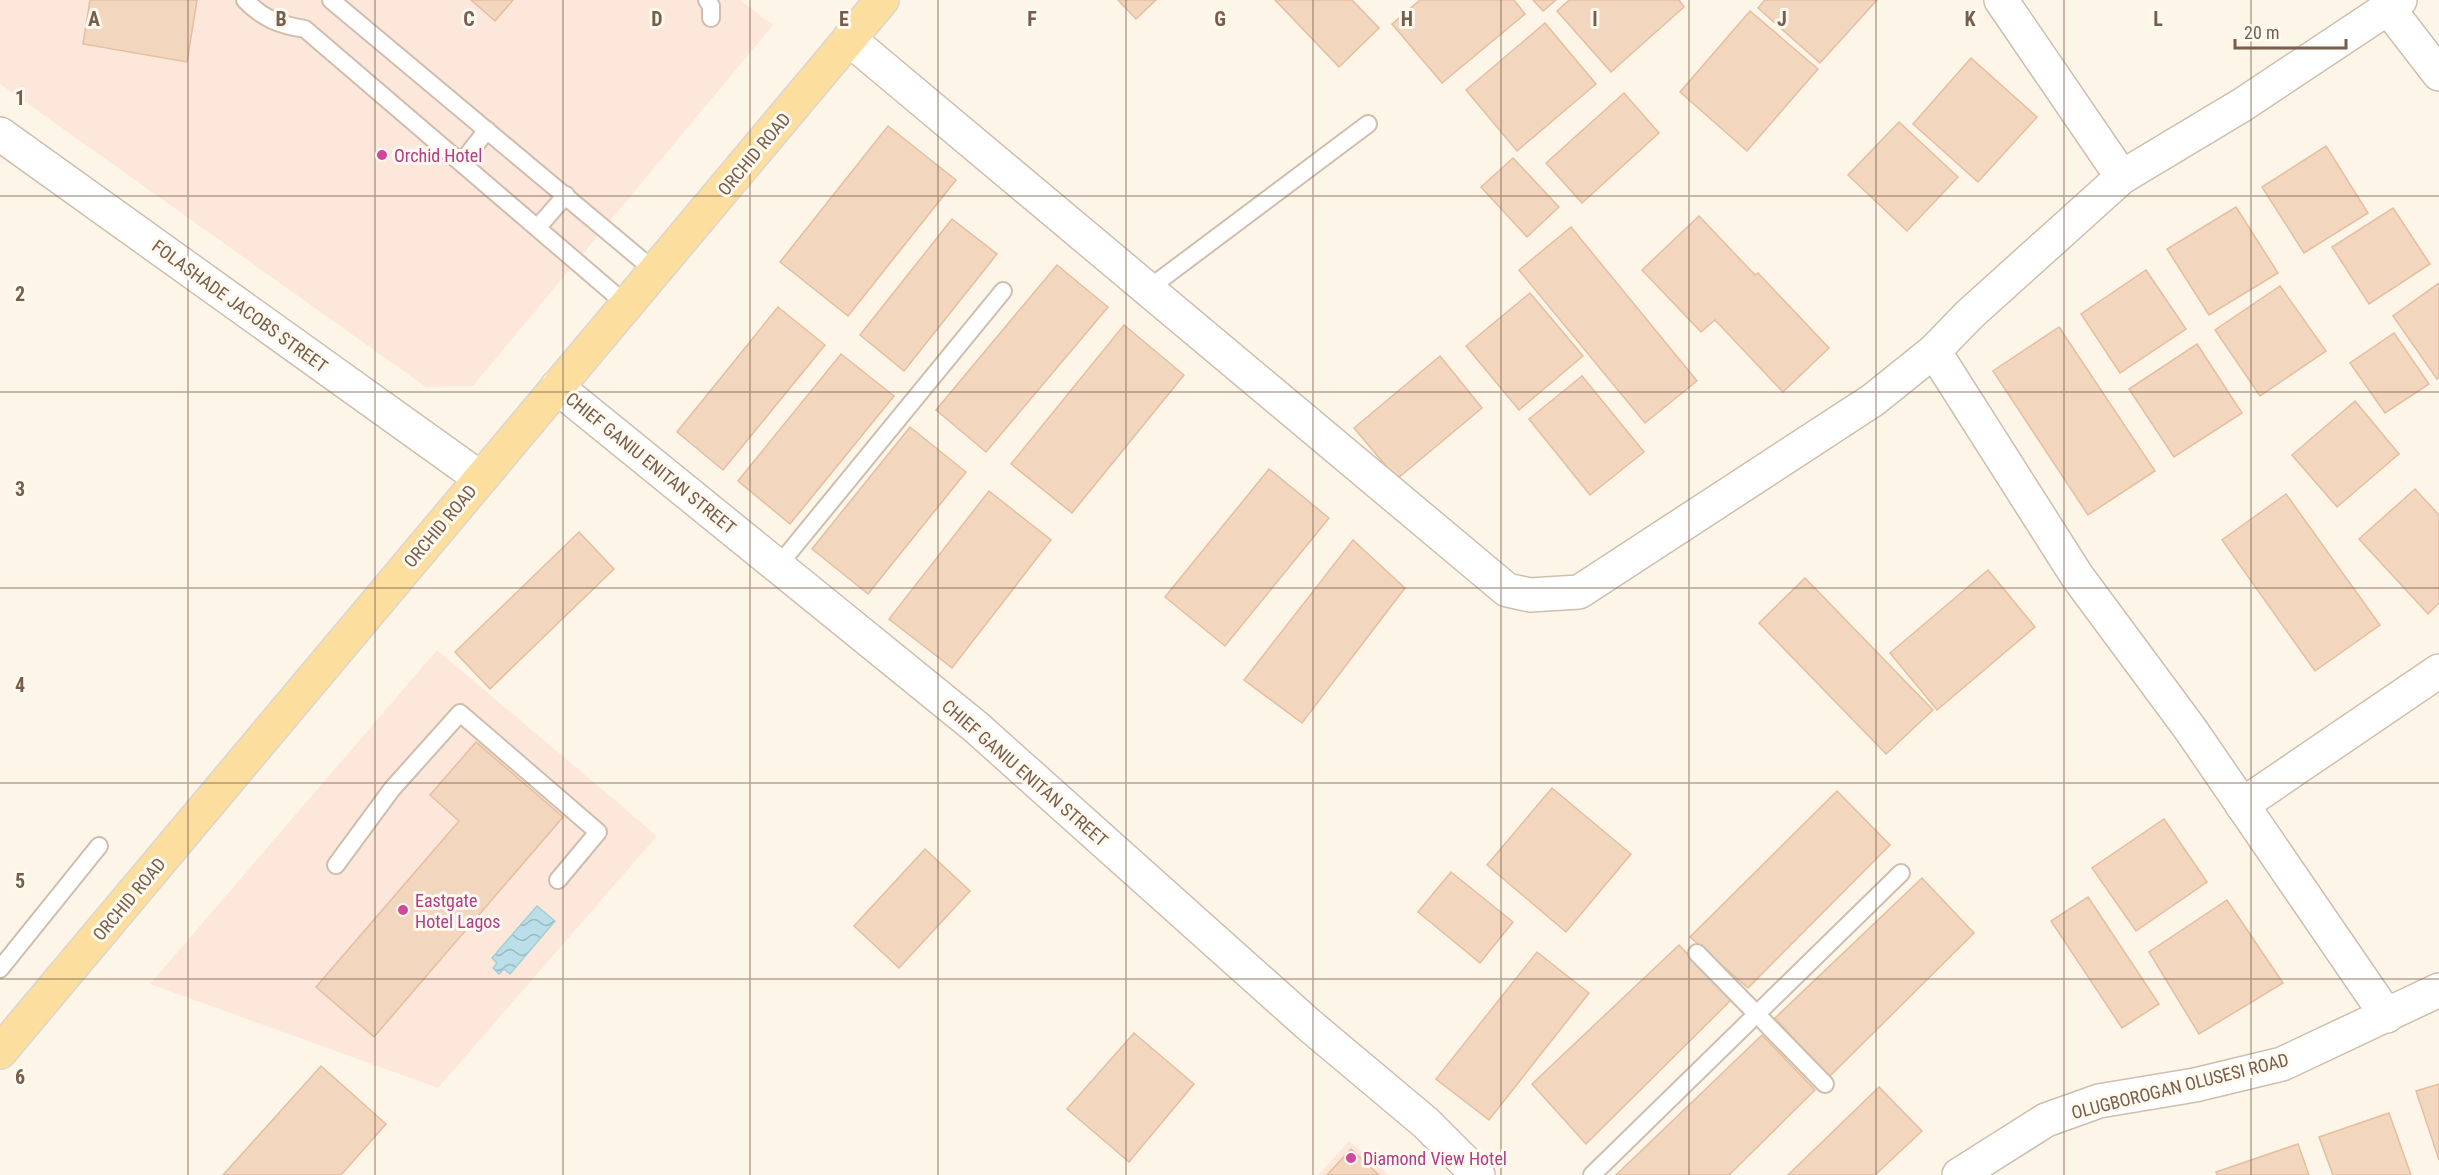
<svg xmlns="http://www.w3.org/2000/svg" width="2439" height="1175" font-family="'Roboto Condensed',sans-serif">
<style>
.commercial{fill:#fde7db}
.water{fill:url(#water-waves);stroke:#a1ceda;stroke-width:1.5}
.building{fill:#f3d6be;stroke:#e6be9e;stroke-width:1.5}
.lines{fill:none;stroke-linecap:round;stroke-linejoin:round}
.service-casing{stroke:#cfbead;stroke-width:20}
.minor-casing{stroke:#cfbead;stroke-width:36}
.primary-casing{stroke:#dcd5d0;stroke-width:36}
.service{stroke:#fff;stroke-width:16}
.minor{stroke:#fff;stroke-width:33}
.primary{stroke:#fcdf9f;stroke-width:33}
.grid{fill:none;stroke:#785d4b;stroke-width:1.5;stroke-opacity:0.55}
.hotel-dot{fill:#d1479c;stroke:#fff9ef;stroke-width:2}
.labels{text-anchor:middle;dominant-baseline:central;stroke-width:6;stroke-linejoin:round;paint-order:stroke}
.street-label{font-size:18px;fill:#785d4b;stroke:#fff9ef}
.hotel-label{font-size:18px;fill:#b23c85;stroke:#fff9ef;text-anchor:start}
.grid-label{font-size:20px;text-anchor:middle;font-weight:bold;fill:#785d4b;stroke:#fff9ef;stroke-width:6;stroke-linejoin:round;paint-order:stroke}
</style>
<defs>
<pattern id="water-waves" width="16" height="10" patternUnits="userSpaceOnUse" patternTransform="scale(1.5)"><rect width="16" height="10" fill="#bbdfe8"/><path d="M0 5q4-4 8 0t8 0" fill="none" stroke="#9db8be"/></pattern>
</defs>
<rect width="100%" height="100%" fill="#fdf6e8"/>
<g class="commercial">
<path d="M0 0H740L773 25 473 386 426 387 0 84Z"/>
<path d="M437 650 657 836 438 1088 150 984Z"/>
<path d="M1349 1141 1389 1175H1318Z"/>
</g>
<path class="water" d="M537 906 555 921 510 974 504 969 499 974 493 968 497 963 492 958Z"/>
<g class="building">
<path d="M90 0H197L187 62 83 44Z"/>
<path d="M471 0H513L495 21Z"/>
<path d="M1118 0H1156L1136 19Z"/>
<path d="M1275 0H1352L1379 28 1339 67Z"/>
<path d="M1420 0H1514L1525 14 1442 83 1392 24Z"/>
<path d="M1533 0H1556L1543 11Z"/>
<path d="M1569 0H1679L1684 7 1611 72 1557 11Z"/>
<path d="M1765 0H1877L1820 63 1758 8Z"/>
<path d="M1750 11 1818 69 1747 151 1680 92Z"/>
<path d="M1545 23 1596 84 1517 151 1466 90Z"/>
<path d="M1971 58 2037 117 1978 182 1913 124Z"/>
<path d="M1624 93 1659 133 1582 203 1546 163Z"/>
<path d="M1899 122 1958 177 1907 231 1848 175Z"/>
<path d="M888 126 956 180 848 316 780 262Z"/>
<path d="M2326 146 2368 213 2304 253 2262 187Z"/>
<path d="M1513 158 1559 207 1527 237 1481 187Z"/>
<path d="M2236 207 2278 273 2209 315 2167 249Z"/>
<path d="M2393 208 2430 264 2369 304 2332 247Z"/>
<path d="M1699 216 1755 275 1758 273 1829 348 1783 392 1715 320 1701 332 1642 270Z"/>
<path d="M952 219 997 254 904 371 860 335Z"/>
<path d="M1571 227 1697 381 1645 423 1519 270Z"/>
<path d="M1057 265 1108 307 986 452 936 410Z"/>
<path d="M2146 270 2186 329 2120 373 2081 314Z"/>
<path d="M2439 283V378L2437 379 2393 316Z"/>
<path d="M2280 286 2326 351 2260 396 2215 330Z"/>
<path d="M1530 293 1583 356 1519 410 1466 346Z"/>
<path d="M778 307 825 345 723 470 677 432Z"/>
<path d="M1124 325 1184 375 1072 513 1011 464Z"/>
<path d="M2059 327 2155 471 2088 515 1993 371Z"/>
<path d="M2394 333 2429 384 2385 413 2350 363Z"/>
<path d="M2197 344 2242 413 2174 457 2129 389Z"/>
<path d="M841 354 894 396 790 524 738 481Z"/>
<path d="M1440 356 1482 408 1397 479 1354 428Z"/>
<path d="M1582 376 1644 452 1590 495 1529 419Z"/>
<path d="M2355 401 2399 454 2337 507 2292 455Z"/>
<path d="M910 427 966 472 868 594 812 549Z"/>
<path d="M1269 469 1329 518 1225 646 1165 597Z"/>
<path d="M2415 489 2439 515V603L2428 614 2359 539Z"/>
<path d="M989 491 1051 540 952 668 889 619Z"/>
<path d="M2286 494 2380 625 2315 671 2222 540Z"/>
<path d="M579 532 614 569 490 689 455 652Z"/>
<path d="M1353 540 1405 588 1302 723 1244 680Z"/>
<path d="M1988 570 2035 627 1937 710 1890 653Z"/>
<path d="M1805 578 1933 710 1886 754 1759 623Z"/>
<path d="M476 742 563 817 374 1037 316 987 459 821 430 795Z"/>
<path d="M1552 788 1631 854 1566 932 1487 865Z"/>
<path d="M1837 791 1890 845 1748 988 1690 937Z"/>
<path d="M2164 819 2207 882 2136 931 2092 868Z"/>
<path d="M925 849 970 891 899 968 854 926Z"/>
<path d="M1451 872 1513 922 1480 963 1418 912Z"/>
<path d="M1922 878 1974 933 1829 1077 1775 1018Z"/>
<path d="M2088 897 2159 1004 2122 1028 2051 921Z"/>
<path d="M2227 900 2283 983 2199 1034 2149 952Z"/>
<path d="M1679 945 1731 1000 1586 1144 1532 1084Z"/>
<path d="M1537 952 1589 993 1489 1120 1436 1079Z"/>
<path d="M1134 1033 1194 1084 1129 1162 1067 1109Z"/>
<path d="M1762 1035 1815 1090 1729 1175H1616Z"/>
<path d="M321 1066 386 1124 341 1175H223Z"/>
<path d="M2439 1084V1160L2416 1091Z"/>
<path d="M1879 1087 1922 1131 1875 1175H1788Z"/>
<path d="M2389 1113 2411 1175H2333L2319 1137Z"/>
<path d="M2298 1144 2309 1175H2217L2216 1172Z"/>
<path d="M1351 1149 1379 1175H1327Z"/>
</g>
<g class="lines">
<defs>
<g id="service">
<path d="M245 0C263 19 280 25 305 29L627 305"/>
<path d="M331 0 656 272"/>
<path d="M707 0 711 6V18"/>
<path d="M462 162 487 130"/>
<path d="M538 227 566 195"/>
<path d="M1148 289 1368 124"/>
<path d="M778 566 1003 291"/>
<path d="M336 865 392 789 460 713 598 832 558 880"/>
<path d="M1697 953 1825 1084"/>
<path d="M0 969 99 846"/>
<path d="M1592 1175 1901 873"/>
</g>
<g id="minor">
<path d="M2001 0 2122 177"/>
<path d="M2388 8 2439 74"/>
<path d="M849 39 1507 590 1530 595 1579 592 1873 400 1934 351 1970 314 2122 177 2242 105 2400 0"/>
<path d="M0 134 480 478"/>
<path d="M1934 351 2077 576 2191 730 2387 1016"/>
<path d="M557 387 976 727 1308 1024 1426 1123 1478 1175"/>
<path d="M2242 805 2439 671"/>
<path d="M1959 1175 2046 1120 2099 1101 2195 1085 2282 1064 2439 990"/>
</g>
<path id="primary" d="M0 1052 882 0"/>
</defs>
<use href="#service" class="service-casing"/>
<use href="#minor" class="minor-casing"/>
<use href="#primary" class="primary-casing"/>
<use href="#service" class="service"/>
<use href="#minor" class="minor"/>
<use href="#primary" class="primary"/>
</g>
<path class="grid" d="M188 0V1175M375 0V1175M563 0V1175M750 0V1175M938 0V1175M1126 0V1175M1313 0V1175M1501 0V1175M1689 0V1175M1876 0V1175M2064 0V1175M2251 0V1175M0 196H2439M0 392H2439M0 588H2439M0 783H2439M0 979H2439"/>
<g class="hotel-dot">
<circle cx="382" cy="155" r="6"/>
<circle cx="403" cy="910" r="6"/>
<circle cx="1351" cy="1158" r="6"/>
</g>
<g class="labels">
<g class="street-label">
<text transform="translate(754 154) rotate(-50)">ORCHID ROAD</text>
<text transform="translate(240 306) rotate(36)">FOLASHADE JACOBS STREET</text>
<text transform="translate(651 463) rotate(39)">CHIEF GANIU ENITAN STREET</text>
<text transform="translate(440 526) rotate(-50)">ORCHID ROAD</text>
<text transform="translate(1025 773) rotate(41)">CHIEF GANIU ENITAN STREET</text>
<text transform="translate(129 899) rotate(-50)">ORCHID ROAD</text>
<text transform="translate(2180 1086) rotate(-14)">OLUGBOROGAN OLUSESI ROAD</text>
</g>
<g class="hotel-label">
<text x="394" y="155">Orchid Hotel</text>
<text x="415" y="900">Eastgate<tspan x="415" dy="21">Hotel Lagos</tspan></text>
<text x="1363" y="1158">Diamond View Hotel</text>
</g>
</g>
<g class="grid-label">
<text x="94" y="26">A</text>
<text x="281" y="26">B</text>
<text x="469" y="26">C</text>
<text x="657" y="26">D</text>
<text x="844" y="26">E</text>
<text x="1032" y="26">F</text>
<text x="1220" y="26">G</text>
<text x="1407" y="26">H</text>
<text x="1595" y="26">I</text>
<text x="1782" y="26">J</text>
<text x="1970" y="26">K</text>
<text x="2158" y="26">L</text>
<text x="20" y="105">1</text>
<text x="20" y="301">2</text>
<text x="20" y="496">3</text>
<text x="20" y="692">4</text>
<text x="20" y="888">5</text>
<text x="20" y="1084">6</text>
</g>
<path d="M2235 39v9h111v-9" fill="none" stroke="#785d4b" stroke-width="3"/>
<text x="2244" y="39" font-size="18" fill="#785d4b" stroke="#fff9ef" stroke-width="4.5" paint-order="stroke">20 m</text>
</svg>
